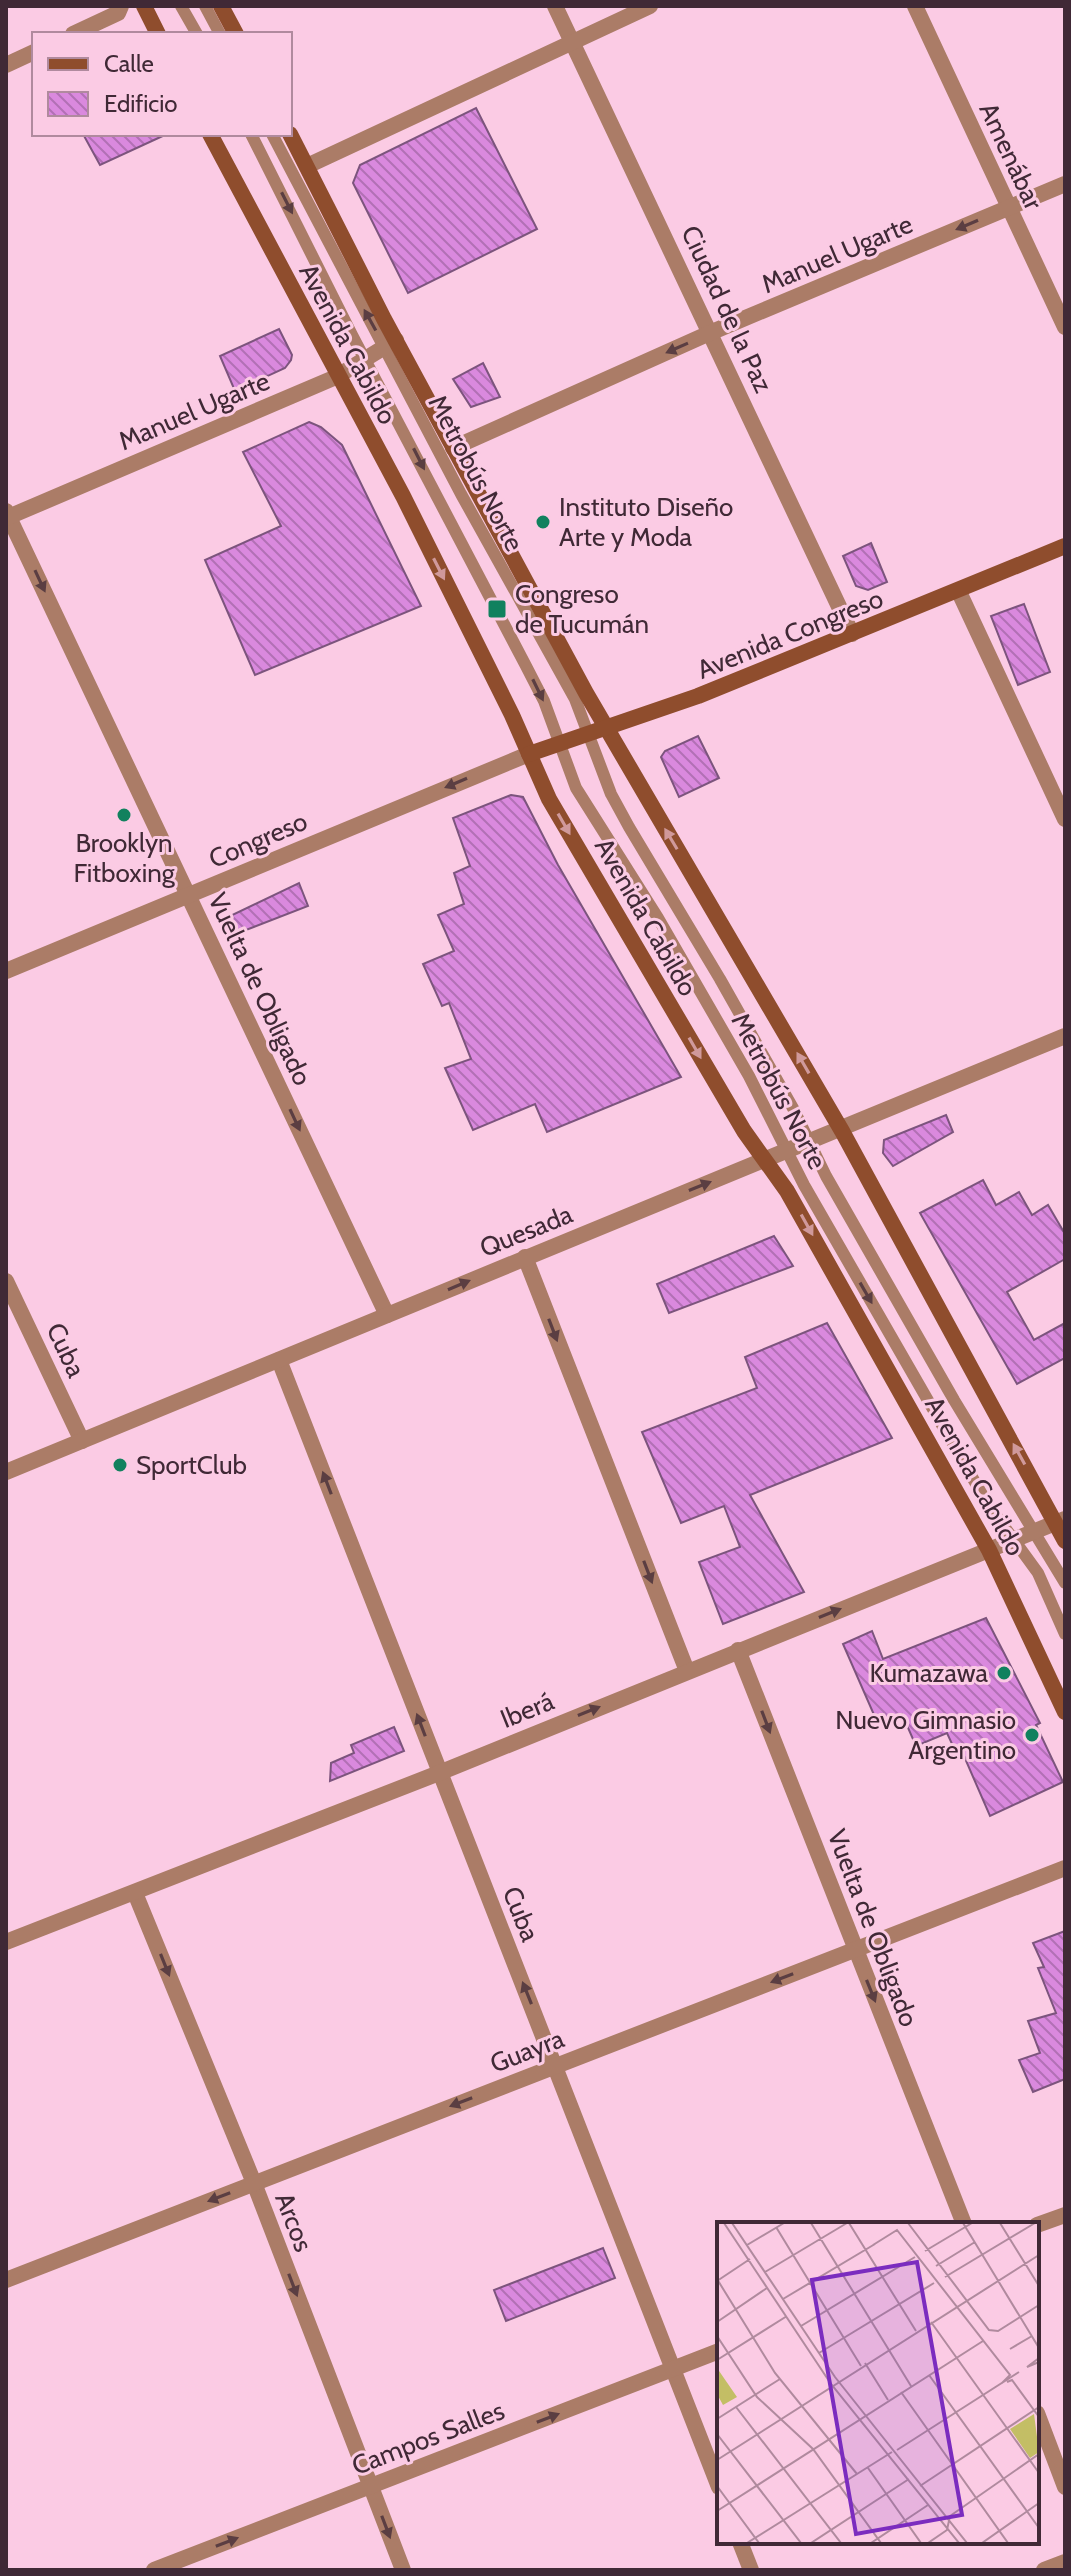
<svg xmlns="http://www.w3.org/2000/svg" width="1071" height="2576" font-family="Cabin,sans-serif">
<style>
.building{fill:url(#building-back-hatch);stroke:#7c547d;stroke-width:2}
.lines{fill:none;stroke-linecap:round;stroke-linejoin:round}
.service{stroke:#ab7c67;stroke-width:12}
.minor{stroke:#ab7c67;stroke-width:16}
.tertiary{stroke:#ab7c67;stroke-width:16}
.secondary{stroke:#8f4d2d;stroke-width:16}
.oneway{fill:#5b3e42}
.oneway2{fill:#d0999b}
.poi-dot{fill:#11815e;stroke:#fbcbe4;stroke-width:3}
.labels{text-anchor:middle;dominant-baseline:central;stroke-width:6;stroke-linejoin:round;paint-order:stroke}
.street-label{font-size:26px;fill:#402936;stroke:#fbcbe4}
.poi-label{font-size:26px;fill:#402936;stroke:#fbcbe4;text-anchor:start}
.inset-road{fill:none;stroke:#b08a9e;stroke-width:2}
.view{fill:#7b2cbf;fill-opacity:0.15;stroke:#7b2cbf;stroke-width:4}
.inset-edge{fill:none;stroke:#402936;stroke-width:4}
</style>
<defs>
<pattern id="building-back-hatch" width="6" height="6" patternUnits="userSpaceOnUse" patternTransform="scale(2)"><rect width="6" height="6" fill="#da89de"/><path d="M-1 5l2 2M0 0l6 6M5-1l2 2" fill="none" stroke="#b270b5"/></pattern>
</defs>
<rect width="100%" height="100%" fill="#fbcbe4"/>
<g class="building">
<path d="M476 108 537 229 408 293 353 183 360 165Z"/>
<path d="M83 134H167L100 165Z"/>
<path d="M279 329 292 355 291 360 285 368 235 391 220 356Z"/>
<path d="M483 363 500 397 471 407 453 379Z"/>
<path d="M309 422 321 427 342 445 421 606 255 675 205 560 281 526 243 452Z"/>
<path d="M871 543 887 582 868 590 856 586 843 556Z"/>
<path d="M1024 604 1050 672 1018 685 991 616Z"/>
<path d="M698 736 719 778 679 797 661 757 665 751Z"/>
<path d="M511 795 523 797 558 865 681 1077 547 1132 535 1104 473 1130 445 1068 471 1059 449 1003 442 1006 423 964 454 951 438 915 464 904 454 873 470 866 453 818Z"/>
<path d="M299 883 308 906 233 935 226 918Z"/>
<path d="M946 1115 953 1132 893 1166 883 1153 884 1140Z"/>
<path d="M983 1180 996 1205 1019 1192 1032 1215 1048 1205 1065 1234V1259L1007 1292 1034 1340 1065 1323V1358L1017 1384 920 1213Z"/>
<path d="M774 1236 793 1266 669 1313 657 1284Z"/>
<path d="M827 1323 892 1438 750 1495 804 1592 723 1624 699 1562 740 1547 724 1506 681 1523 642 1432 757 1388 745 1357Z"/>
<path d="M986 1618 1040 1723 1036 1725 1063 1782 990 1816 964 1756 959 1759 947 1733 916 1746 902 1714 878 1724 843 1644 872 1631 883 1659Z"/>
<path d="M394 1727 404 1751 330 1781 331 1763 354 1753 351 1745Z"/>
<path d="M1065 1931V2079L1033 2092 1019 2060 1040 2053 1028 2021 1056 2013 1038 1968 1044 1967 1033 1943Z"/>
<path d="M603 2248 615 2278 506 2321 494 2290Z"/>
</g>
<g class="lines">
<g class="service">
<path d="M181 6 197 34"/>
<path d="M205 6 220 34"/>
<path d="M251 134 352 335 526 666 544 701 576 788 658 918 749 1076 804 1185 987 1503 1038 1573 1065 1634"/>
<path d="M272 134 461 494 575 699 611 794 629 827 720 979 794 1110 826 1176 954 1400 1065 1583"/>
</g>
<g class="minor">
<path d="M555 6 852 634"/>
<path d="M915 6 1065 327"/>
<path d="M73 34 118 13 121 6"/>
<path d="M6 65 34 52"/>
<path d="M307 166 650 6"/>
<path d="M453 448 712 332 1065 184"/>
<path d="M6 511 387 1315"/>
<path d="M6 518 336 377 396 340"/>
<path d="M959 592 1065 819"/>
<path d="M525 1257 687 1671"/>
<path d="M6 1281 82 1441"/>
<path d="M279 1360 719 2487"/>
<path d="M6 1472 1065 1036"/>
<path d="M738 1650 964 2224"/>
<path d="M135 1893 254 2183 403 2570"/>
<path d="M6 1942 439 1773 1065 1519"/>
<path d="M1037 2225 1065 2215"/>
<path d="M6 2280 1065 1868"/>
<path d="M1037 2413 1065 2487"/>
<path d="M740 2542 751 2570"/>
<path d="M154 2570 719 2351"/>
</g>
<g class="tertiary">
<path d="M6 971 529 754"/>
<path d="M1044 2570 1065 2562"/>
</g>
<g class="secondary">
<path d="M144 6 158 34"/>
<path d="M221 6 236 34"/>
<path d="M210 134 403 496 512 715 549 799 744 1131 787 1191 989 1550 1065 1712"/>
<path d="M290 134 384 319 586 693 842 1131 1065 1541"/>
<path d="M529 754 698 696 1065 546"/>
</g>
</g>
<defs><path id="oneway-solid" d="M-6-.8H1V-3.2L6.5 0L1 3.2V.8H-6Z" transform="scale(2)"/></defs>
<g class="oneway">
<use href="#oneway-solid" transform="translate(287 203) rotate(63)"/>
<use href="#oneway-solid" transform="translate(967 225) rotate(157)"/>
<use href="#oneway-solid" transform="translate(370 320) rotate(-119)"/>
<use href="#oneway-solid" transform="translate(677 348) rotate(156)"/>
<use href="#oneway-solid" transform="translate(419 459) rotate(63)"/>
<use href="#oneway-solid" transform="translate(40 581) rotate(65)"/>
<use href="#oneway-solid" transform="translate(538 690) rotate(64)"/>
<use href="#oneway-solid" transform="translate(456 783) rotate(157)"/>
<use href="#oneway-solid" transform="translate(295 1120) rotate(65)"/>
<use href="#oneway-solid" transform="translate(700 1186) rotate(-22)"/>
<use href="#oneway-solid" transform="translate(459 1285) rotate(-23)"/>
<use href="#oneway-solid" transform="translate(866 1293) rotate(60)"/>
<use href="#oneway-solid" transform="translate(553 1330) rotate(69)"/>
<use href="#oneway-solid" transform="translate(327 1483) rotate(-111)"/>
<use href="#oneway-solid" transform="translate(648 1572) rotate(69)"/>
<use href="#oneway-solid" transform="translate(830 1613) rotate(-22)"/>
<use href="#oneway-solid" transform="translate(589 1711) rotate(-22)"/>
<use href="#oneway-solid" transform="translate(766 1722) rotate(69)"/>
<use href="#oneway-solid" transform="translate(421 1725) rotate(-111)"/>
<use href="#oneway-solid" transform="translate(165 1965) rotate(68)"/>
<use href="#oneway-solid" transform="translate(782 1978) rotate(159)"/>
<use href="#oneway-solid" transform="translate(871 1991) rotate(68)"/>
<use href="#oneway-solid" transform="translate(527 1993) rotate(-112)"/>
<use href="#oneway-solid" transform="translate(461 2102) rotate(159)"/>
<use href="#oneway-solid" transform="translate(219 2197) rotate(159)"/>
<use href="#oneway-solid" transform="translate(293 2285) rotate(69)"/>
<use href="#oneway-solid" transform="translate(548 2418) rotate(-21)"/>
<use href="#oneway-solid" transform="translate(386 2527) rotate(69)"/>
<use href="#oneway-solid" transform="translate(227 2542) rotate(-21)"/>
</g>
<g class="oneway2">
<use href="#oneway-solid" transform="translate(439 569) rotate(63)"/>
<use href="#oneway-solid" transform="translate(564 824) rotate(60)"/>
<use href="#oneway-solid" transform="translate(671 839) rotate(-121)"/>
<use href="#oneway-solid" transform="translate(695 1048) rotate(60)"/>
<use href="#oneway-solid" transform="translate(803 1063) rotate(-120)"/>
<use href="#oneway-solid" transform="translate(807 1225) rotate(61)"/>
<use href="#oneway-solid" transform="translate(1019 1454) rotate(-119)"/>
</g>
<g class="poi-dot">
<circle cx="543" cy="522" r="8"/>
<rect x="487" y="599" width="20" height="20" rx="4"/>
<circle cx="124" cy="815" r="8"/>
<circle cx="120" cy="1465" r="8"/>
<circle cx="1004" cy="1673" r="8"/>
<circle cx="1032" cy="1735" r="8"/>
</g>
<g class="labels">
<g class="street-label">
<text transform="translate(1011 156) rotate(65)">Amenábar</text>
<text transform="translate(837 254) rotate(-23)">Manuel Ugarte</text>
<text transform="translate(727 309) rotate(65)">Ciudad de la Paz</text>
<text transform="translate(348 344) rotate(62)">Avenida Cabildo</text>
<text transform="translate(194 411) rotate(-23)">Manuel Ugarte</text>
<text transform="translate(476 473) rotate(62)">Metrobús Norte</text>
<text transform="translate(790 634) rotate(-22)">Avenida Congreso</text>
<text transform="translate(258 840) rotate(-23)">Congreso</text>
<text transform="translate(646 917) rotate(60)">Avenida Cabildo</text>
<text transform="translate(260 989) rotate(65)">Vuelta de Obligado</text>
<text transform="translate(779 1091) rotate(62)">Metrobús Norte</text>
<text transform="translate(526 1231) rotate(-22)">Quesada</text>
<text transform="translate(66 1350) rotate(65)">Cuba</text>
<text transform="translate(975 1476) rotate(61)">Avenida Cabildo</text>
<text transform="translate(527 1710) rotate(-22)">Iberá</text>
<text transform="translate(521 1914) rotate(68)">Cuba</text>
<text transform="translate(873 1928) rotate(69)">Vuelta de Obligado</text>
<text transform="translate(527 2051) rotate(-21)">Guayra</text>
<text transform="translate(294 2222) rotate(69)">Arcos</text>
<text transform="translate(428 2438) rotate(-21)">Campos Salles</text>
</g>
<g class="poi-label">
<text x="559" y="507">Instituto Diseño<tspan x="559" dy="30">Arte y Moda</tspan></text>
<text x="515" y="594">Congreso<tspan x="515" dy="30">de Tucumán</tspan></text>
<text x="124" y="843" text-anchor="middle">Brooklyn<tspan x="124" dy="30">Fitboxing</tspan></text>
<text x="136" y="1465">SportClub</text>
<text x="988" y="1673" text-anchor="end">Kumazawa</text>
<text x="1016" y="1720" text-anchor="end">Nuevo Gimnasio<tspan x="1016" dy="30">Argentino</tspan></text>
</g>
</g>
<g transform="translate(717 2222)">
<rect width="322" height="322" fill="#fbcbe4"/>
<path d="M0 146 20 175 6 183 0 172ZM317 192 322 230 313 236 293 207Z" fill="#c3be65"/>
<path class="inset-road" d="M7 1 114 162 242 321M15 1 118 155 250 321M94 1 194 164M132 1 199 109M191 1 272 108 281 109 322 83M246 1 322 126M283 1 322 64M59 5 144 144M30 23 67 1M156 23 180 8 293 153 285 161M208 29 255 1M219 44 258 20M48 50 130 1M228 55 318 1M0 57 58 151 140 252M0 59 33 37M66 77 158 22M0 100 50 66M214 100 322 251M84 104 198 35M0 114 40 175 96 227 164 321M293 127 315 114M102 131 217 61M322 136 310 145 322 140M0 138 70 94M148 141 171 178M212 153 322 306M290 160 295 158 322 195M184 170 291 321M19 185 124 321M0 197 63 157M0 212 84 321M180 228 302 150M0 238 322 33M151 246 204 321M0 264 42 321M203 264 322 185M0 289 266 119M30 321 175 230M94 321 192 257M154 321 211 283M211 321 230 308 233 294 322 232M265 321 322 281"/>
<path class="view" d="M200 40 245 293 139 312 95 58Z"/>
<rect width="322" height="322" class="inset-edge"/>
</g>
<rect width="1071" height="2576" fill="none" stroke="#402936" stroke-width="16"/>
<rect x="32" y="32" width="260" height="104" fill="#fbcbe4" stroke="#b08a9e" stroke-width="2"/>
<rect x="48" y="58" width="40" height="12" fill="#8f4d2d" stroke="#b08a9e" stroke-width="2"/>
<text x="104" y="72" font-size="24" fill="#402936">Calle</text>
<rect x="48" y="92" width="40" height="24" fill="url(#building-back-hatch)" stroke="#b08a9e" stroke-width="2"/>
<text x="104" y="112" font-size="24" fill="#402936">Edificio</text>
</svg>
